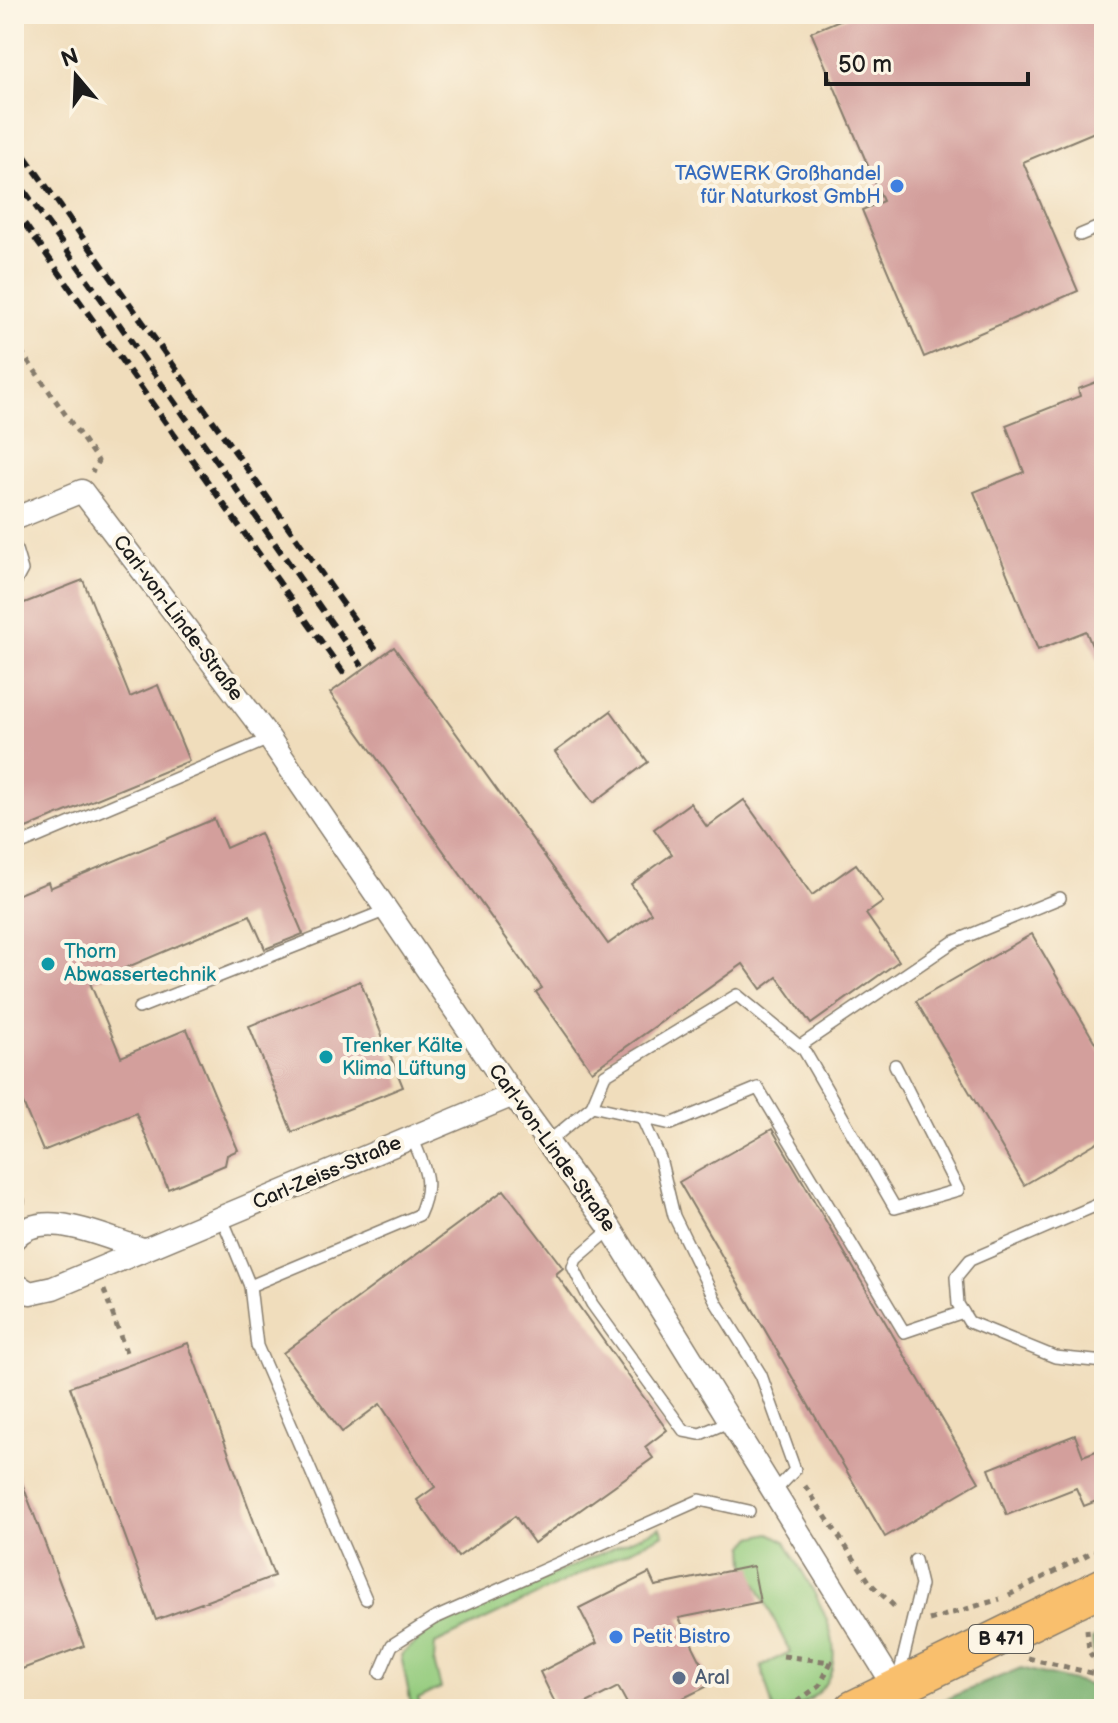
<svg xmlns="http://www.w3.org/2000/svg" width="1118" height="1723" font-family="'Balsamiq Sans',sans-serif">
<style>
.green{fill:#95cc7f;stroke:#58744e;stroke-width:2}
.forest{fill:#78b06e;stroke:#4a6645;stroke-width:2}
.building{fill:#d39f9c}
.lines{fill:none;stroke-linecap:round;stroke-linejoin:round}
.lane-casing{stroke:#867c6c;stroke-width:14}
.street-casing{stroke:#867c6c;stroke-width:25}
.primary-casing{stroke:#867c6c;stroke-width:39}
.path{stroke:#867c6c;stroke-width:5;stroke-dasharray:6 6;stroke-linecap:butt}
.lane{stroke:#fff;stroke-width:11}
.street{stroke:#fff;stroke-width:22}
.primary{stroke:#f9bf6d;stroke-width:36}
.rail{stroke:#1c1c1c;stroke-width:6;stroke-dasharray:12 6;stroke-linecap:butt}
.shop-dot{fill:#3f7fe0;stroke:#fcf5e5;stroke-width:3}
.culture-dot{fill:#0f9aa8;stroke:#fcf5e5;stroke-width:3}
.service-dot{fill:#5c6f8a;stroke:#fcf5e5;stroke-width:3}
.labels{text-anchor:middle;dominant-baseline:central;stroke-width:8;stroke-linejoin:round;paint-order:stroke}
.shield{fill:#fcf5e5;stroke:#5f5d58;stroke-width:2}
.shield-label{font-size:18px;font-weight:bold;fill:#1c1c1c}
.shop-label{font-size:20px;fill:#366cbe;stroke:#fcf5e5;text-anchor:end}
.street-label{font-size:20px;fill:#1c1c1c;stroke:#fcf5e5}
.culture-label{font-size:20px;fill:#0d838f;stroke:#fcf5e5;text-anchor:start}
.service-label{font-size:20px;fill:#4e5e75;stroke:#fcf5e5;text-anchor:start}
</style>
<rect width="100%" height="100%" fill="#fcf5e5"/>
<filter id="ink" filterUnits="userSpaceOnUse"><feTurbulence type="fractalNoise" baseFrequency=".0125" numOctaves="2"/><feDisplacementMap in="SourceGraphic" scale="16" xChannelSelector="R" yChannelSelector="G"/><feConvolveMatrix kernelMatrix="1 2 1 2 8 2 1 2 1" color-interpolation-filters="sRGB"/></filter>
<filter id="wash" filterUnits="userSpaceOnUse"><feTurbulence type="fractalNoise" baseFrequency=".006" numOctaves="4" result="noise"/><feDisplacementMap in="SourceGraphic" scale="32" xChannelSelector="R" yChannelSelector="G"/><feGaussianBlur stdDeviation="1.8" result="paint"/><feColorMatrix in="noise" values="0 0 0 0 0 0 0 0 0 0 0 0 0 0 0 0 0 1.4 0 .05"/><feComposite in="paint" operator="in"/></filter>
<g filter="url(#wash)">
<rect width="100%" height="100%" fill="#f0ddbc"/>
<g class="green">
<path d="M660 1527 664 1534 435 1644 434 1662 441 1688 418 1699 422 1709H412L401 1655 431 1629Z"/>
<path d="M770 1533 785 1541C805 1581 857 1645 822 1688 809 1704 793 1709 773 1709L761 1666 790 1652 746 1563 745 1546 753 1537Z"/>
</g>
<path class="forest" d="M1104 1634V1709H922L1021 1668 1097 1687 1092 1639Z"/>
<g id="blocks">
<g class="building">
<path d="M854 14H1104V128L1023 162 1078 291 924 357 862 210 883 201 811 32Z"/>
<path d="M1104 379V673H1103L1086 631 1038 650 974 492 1024 472 1006 425 1080 396 1078 389Z"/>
<path d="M83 580 130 697 158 685 189 761 14 833V607Z"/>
<path d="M394 647 608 944 651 913 631 884 672 854 654 829 690 803 707 827 744 800 812 895 856 864 883 902 866 914 899 961 811 1024 777 977 761 989 743 964 592 1071 536 992 542 988 330 693Z"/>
<path d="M611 711 648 762 593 803 555 752Z"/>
<path d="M214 819 226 848 260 833 303 934 265 949 250 915 90 983 121 1057 187 1029 238 1150 227 1155 225 1165 168 1189 136 1113 43 1151 14 1082V896L48 882 50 888Z"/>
<path d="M1032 934 1104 1058V1138L1024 1185 916 1001Z"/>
<path d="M360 981 403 1087 292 1132 249 1026Z"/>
<path d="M772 1129 979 1482 885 1537 679 1182Z"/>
<path d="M504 1190 563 1268 556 1274 667 1430 645 1447 653 1458 534 1543 515 1516 458 1557 417 1500 435 1487 380 1404 342 1432 283 1353Z"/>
<path d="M188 1343 274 1576 156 1620 70 1387Z"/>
<path d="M1075 1435 1083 1456 1104 1448V1498L1084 1506 1076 1488 1007 1515 989 1469Z"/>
<path d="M14 1462 84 1646 14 1672Z"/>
<path d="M753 1566 760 1602 679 1618 712 1684 661 1709H630L618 1687 575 1709H558L540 1672 597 1643 579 1608 649 1573 655 1586Z"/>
</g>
</g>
</g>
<g filter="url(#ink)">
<use href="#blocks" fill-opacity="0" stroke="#867c6c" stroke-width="2"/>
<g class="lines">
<defs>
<g id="lane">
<path d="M1080 235 1104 225"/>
<path d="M14 543 22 570 14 585"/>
<path d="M14 847 269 739"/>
<path d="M139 1008 387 910"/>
<path d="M800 1046 953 942 1060 898"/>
<path d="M592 1106 605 1075 737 995 804 1050 895 1208 958 1190 895 1065"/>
<path d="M642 1118 660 1158 674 1216 717 1304 761 1375 795 1470 774 1492"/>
<path d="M548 1142 592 1106 671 1124 758 1088 904 1332 963 1312"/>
<path d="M14 1188 19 1201 14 1204"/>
<path d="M1104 1202 970 1260 956 1277 958 1304 969 1322 1055 1357 1104 1362"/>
<path d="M222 1218 250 1286 419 1215C434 1182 425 1169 412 1137"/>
<path d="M611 1229 576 1259 573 1267 592 1304 684 1431 700 1434 731 1421"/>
<path d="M250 1286 257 1346 366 1599"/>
<path d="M380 1673 392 1645 433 1619 700 1500 749 1511"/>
<path d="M898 1680 921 1585 915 1560"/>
</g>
<g id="street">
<path d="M14 519 82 491 267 735 513 1095 611 1229 896 1689"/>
<path d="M14 1239C41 1205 107 1239 140 1248"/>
<path d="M14 1283 30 1293 53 1288 513 1095"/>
</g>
<path id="primary" d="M853 1709 1104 1586"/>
</defs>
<use href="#lane" class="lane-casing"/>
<use href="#street" class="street-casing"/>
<use href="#primary" class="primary-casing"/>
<g class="path">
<path d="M14 341 98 461 92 472"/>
<path d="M104 1290 126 1352"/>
<path d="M805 1486 871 1584 897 1609"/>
<path d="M1009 1595 1104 1546"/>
<path d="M929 1620 1000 1599"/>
<path d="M1087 1629 1089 1651 1103 1675"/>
<path d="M783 1656 831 1662 820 1685 787 1709"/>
<path d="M1028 1658 1104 1676"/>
</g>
<use href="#lane" class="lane"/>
<use href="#street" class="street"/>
<use href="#primary" class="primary"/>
<g class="rail">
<path d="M14 141 378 653"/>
<path d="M14 176 362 666"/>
<path d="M14 209 345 675"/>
</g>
</g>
</g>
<g class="shop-dot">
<circle cx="897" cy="186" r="8"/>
<circle cx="616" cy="1637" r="8"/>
</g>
<g class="culture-dot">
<circle cx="48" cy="964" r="8"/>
<circle cx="326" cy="1057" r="8"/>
</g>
<circle class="service-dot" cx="679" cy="1678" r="8"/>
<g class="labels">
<rect class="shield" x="969" y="1625" width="64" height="28" rx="6"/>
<g class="shield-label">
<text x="1001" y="1639">B 471</text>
</g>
<g class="shop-label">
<text x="881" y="174">TAGWERK Großhandel<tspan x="881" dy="23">für Naturkost GmbH</tspan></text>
<text x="632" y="1637" text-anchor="start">Petit Bistro</text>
</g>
<g class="street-label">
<text transform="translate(178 618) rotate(53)">Carl-von-Linde-Straße</text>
<text transform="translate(552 1148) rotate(54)">Carl-von-Linde-Straße</text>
<text transform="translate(327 1173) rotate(-23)">Carl-Zeiss-Straße</text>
</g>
<g class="culture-label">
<text x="64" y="952">Thorn<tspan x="64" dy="23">Abwassertechnik</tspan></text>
<text x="342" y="1046">Trenker Kälte<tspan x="342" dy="23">Klima Lüftung</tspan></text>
</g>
<g class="service-label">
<text x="695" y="1678">Aral</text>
</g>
</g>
<rect width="1118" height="1723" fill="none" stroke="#fcf5e5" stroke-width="48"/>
<g transform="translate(76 76) rotate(341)" stroke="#fcf5e5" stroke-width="6" paint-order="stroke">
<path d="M0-6L14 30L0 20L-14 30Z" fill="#1c1c1c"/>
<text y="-12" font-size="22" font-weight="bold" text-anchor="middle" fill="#1c1c1c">N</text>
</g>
<path d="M826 72v12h202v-12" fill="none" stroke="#1c1c1c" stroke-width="4"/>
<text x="838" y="72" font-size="24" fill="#1c1c1c" stroke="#fcf5e5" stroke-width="6" paint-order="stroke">50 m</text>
</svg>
